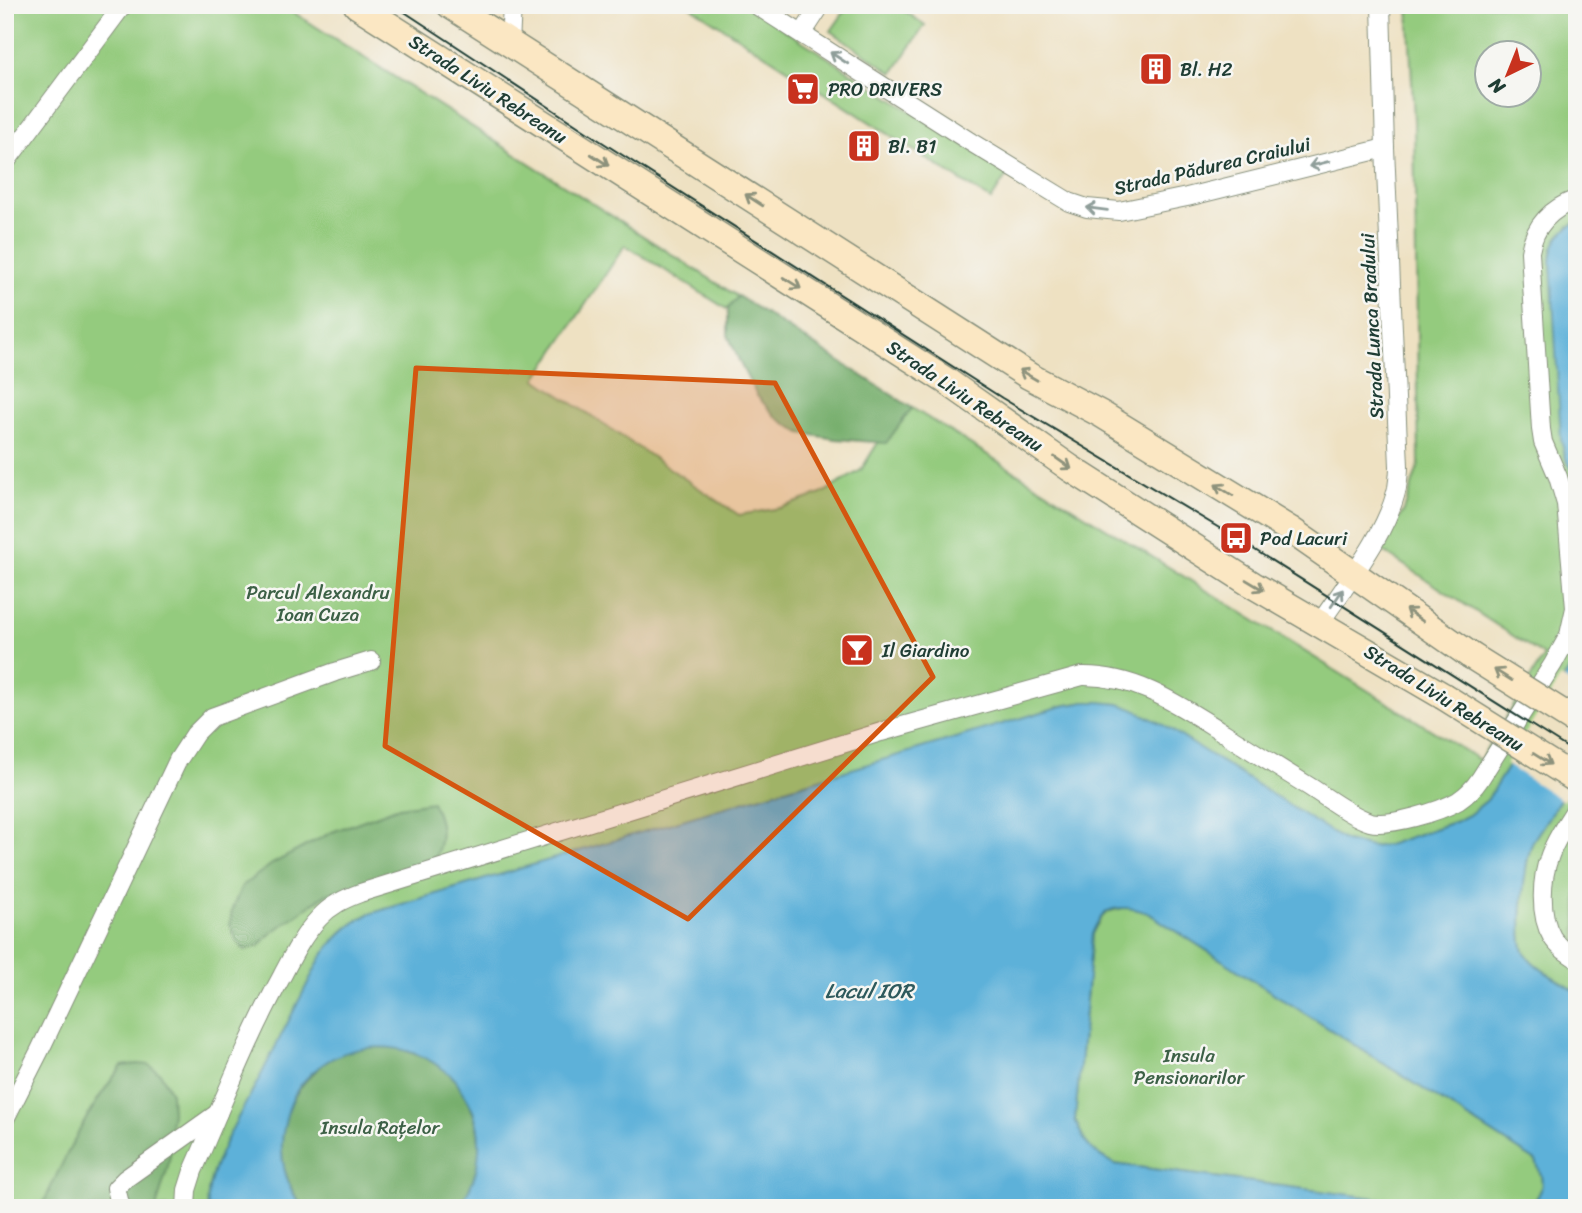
<svg xmlns="http://www.w3.org/2000/svg" width="1582" height="1213" font-family="Sriracha,sans-serif">
<style>
.green{fill:#94cb7e;stroke:#5a8459;stroke-width:2;fill-rule:evenodd}
.forest{fill:#77af6d;stroke:#4b7650;stroke-width:2}
.water{fill:#5db1d9;stroke:#3e7786;stroke-width:2}
.pier{fill:#eee1c2}
.lines{fill:none;stroke-linecap:round;stroke-linejoin:round}
.street-casing{stroke:#868f7b;stroke-width:20}
.secondary-casing{stroke:#868f7b;stroke-width:29}
.street{stroke:#fff;stroke-width:18}
.secondary{stroke:#fbe7c3;stroke-width:26}
.tram{stroke:#1f3d34;stroke-width:2}
.secondary-bridge-casing{stroke:#868f7b;stroke-width:29;stroke-linecap:butt}
.secondary-bridge{stroke:#fbe7c3;stroke-width:26}
.oneway{stroke:#8f9e9a}
.oneway2{stroke:#8d927c}
.marked{fill:#d45610;fill-opacity:0.2;stroke:#d45610;stroke-width:5;stroke-linejoin:round}
.labels{text-anchor:middle;dominant-baseline:central;stroke-width:5;stroke-linejoin:round;paint-order:stroke}
.poi-label{font-size:19px;fill:#1f3d34;stroke:#f6f6f2;text-anchor:start}
.street-label{font-size:19px;fill:#1f3d34;stroke:#f6f6f2}
.park-label{font-size:19px;fill:#3c6046;stroke:#f6f6f2}
.water-label{font-size:21px;font-style:italic;fill:#2e5a5d;stroke:#f6f6f2}
</style>
<rect width="100%" height="100%" fill="#f6f6f2"/>
<filter id="ink" filterUnits="userSpaceOnUse"><feTurbulence type="fractalNoise" baseFrequency=".0143" numOctaves="2"/><feDisplacementMap in="SourceGraphic" scale="14" xChannelSelector="R" yChannelSelector="G"/><feConvolveMatrix kernelMatrix="1 2 1 2 8 2 1 2 1" color-interpolation-filters="sRGB"/></filter>
<filter id="wash" filterUnits="userSpaceOnUse"><feTurbulence type="fractalNoise" baseFrequency=".00686" numOctaves="4" result="noise"/><feDisplacementMap in="SourceGraphic" scale="28" xChannelSelector="R" yChannelSelector="G"/><feGaussianBlur stdDeviation="1.57" result="paint"/><feColorMatrix in="noise" values="0 0 0 0 0 0 0 0 0 0 0 0 0 0 0 0 0 1.4 0 .05"/><feComposite in="paint" operator="in"/></filter>
<g filter="url(#wash)">
<rect width="100%" height="100%" fill="#eee1c2"/>
<g class="green">
<path d="M5 5H282L912 408 1480 760 1544 656 1381 550 1404 510 1419 464 1414 121 1408 5H1577V222L1568 227 1552 249 1551 263 1566 459 1577 478V658L1486 801 1469 815 1457 821 1387 845 1372 847 1345 841 1119 704 1085 702 1062 706 379 911 361 918 341 933 226 1141C217 1163 205 1184 208 1208H5ZM1488 52H1530V94H1488ZM625 245 895 415 861 470 821 494 780 508 739 515 536 379Z"/>
<path d="M688 5H746L917 115 1009 172 991 200Z"/>
<path d="M849 5H896L925 25 893 73 831 31Z"/>
<path d="M1577 773V992C1562 982 1534 968 1525 953 1516 936 1525 859 1533 841Z"/>
<path d="M1131 907 1148 913 1536 1161C1545 1182 1544 1190 1530 1208H1451L1114 1164C1088 1150 1087 1147 1075 1120L1092 934C1103 912 1105 910 1131 907Z"/>
</g>
<g class="forest">
<path d="M738 296 912 408 886 443 835 439 801 433 777 418 757 396 741 365 728 335V309Z"/>
<path d="M432 802C442 822 444 837 435 858L408 870 325 895 270 934 259 946 245 950 237 942 230 925 232 909 242 886 272 864 332 832 399 807Z"/>
<path d="M394 1047C416 1054 433 1059 451 1075 455 1079 458 1084 460 1088 485 1124 487 1174 457 1208H304C298 1202 296 1196 292 1190 272 1147 282 1099 318 1069 322 1065 327 1061 331 1059 352 1047 370 1047 394 1047Z"/>
<path d="M137 1064 149 1065 161 1074 171 1093 172 1113 170 1126 173 1138 168 1166 156 1208H43L44 1202C66 1154 89 1107 122 1066Z"/>
</g>
<g class="water">
<path d="M1577 222V478L1566 459 1561 440 1551 263C1552 242 1559 232 1577 222Z"/>
<path d="M1577 658V773L1533 841C1525 859 1516 936 1525 953 1534 968 1562 982 1577 992V1208H1530C1544 1190 1545 1182 1536 1161L1148 913C1133 908 1110 903 1100 919 1097 923 1094 929 1092 934L1075 1120C1086 1146 1089 1150 1114 1164L1451 1208H457C471 1191 478 1171 479 1149 480 1128 474 1107 461 1090 459 1085 456 1080 452 1076 449 1073 444 1070 440 1067 398 1037 340 1041 305 1080 293 1093 287 1111 284 1128 278 1153 285 1189 304 1208H208C204 1171 241 1113 259 1079 279 1039 300 999 320 959 333 940 349 924 369 914L1062 706 1085 702H1099L1119 704 1133 709 1162 724 1345 841 1372 847 1387 845 1457 821 1469 815 1486 801Z"/>
</g>
<path class="pier" d="M1561 677 1577 687V780L1563 801 1506 764Z"/>
</g>
<g filter="url(#ink)">
<g class="lines">
<defs>
<g id="street">
<path d="M756 5 969 141 1069 202 1087 208 1119 211 1187 197 1385 148"/>
<path d="M802 34 821 5"/>
<path d="M510 44 512 5"/>
<path d="M5 163 123 5"/>
<path d="M1320 623C1346 584 1387 534 1397 488 1398 481 1399 473 1399 466L1385 148 1381 5"/>
<path d="M1577 807C1567 822 1556 839 1550 855 1541 878 1539 915 1552 937 1558 947 1568 953 1577 959"/>
<path d="M5 1119 40 1050 178 760 195 734 212 717 335 672 371 661"/>
<path d="M121 1208 116 1188 125 1179 218 1113"/>
<path d="M186 1208 187 1190 193 1171C222 1105 248 1038 282 976 293 955 303 935 319 918 331 905 344 899 360 893L881 732 1082 676C1136 675 1179 705 1224 733 1252 751 1281 769 1310 787 1329 799 1349 815 1370 822 1389 827 1441 811 1458 801 1467 795 1474 788 1480 779L1553 664 1569 635 1575 608 1566 504 1558 477 1543 442 1541 429 1530 252C1534 225 1552 208 1577 199"/>
</g>
<g id="secondary">
<path d="M357 5 945 380 1070 468 1253 585 1443 696"/>
<path d="M450 5 1029 376 1101 414 1289 529 1470 655"/>
</g>
</defs>
<use href="#street" class="street-casing"/>
<use href="#secondary" class="secondary-casing"/>
<use href="#street" class="street"/>
<use href="#secondary" class="secondary"/>
<path class="tram" d="M394 5 602 142 1002 398 1236 538 1577 754"/>
<defs>
<g id="secondary-bridge">
<path d="M1470 655 1577 722"/>
<path d="M1443 696 1577 780"/>
</g>
</defs>
<use href="#secondary-bridge" class="secondary-bridge-casing"/>
<use href="#secondary-bridge" class="secondary-bridge"/>
</g>
<defs><path id="oneway-shaft" d="M-6 0H5M1.5-3L5.5 0L1.5 3" fill="none" stroke-width="1.6" stroke-linecap="round" stroke-linejoin="round" transform="scale(1.75)"/></defs>
<g class="oneway">
<use href="#oneway-shaft" transform="translate(839 58) rotate(-147)"/>
<use href="#oneway-shaft" transform="translate(1319 164) rotate(166)"/>
<use href="#oneway-shaft" transform="translate(1097 209) rotate(-173)"/>
<use href="#oneway-shaft" transform="translate(1337 598) rotate(-56)"/>
</g>
<g class="oneway2">
<use href="#oneway-shaft" transform="translate(600 160) rotate(33)"/>
<use href="#oneway-shaft" transform="translate(754 200) rotate(-147)"/>
<use href="#oneway-shaft" transform="translate(792 283) rotate(32)"/>
<use href="#oneway-shaft" transform="translate(1028 375) rotate(-150)"/>
<use href="#oneway-shaft" transform="translate(1063 463) rotate(35)"/>
<use href="#oneway-shaft" transform="translate(1224 490) rotate(-148)"/>
<use href="#oneway-shaft" transform="translate(1255 585) rotate(31)"/>
<use href="#oneway-shaft" transform="translate(1414 615) rotate(-145)"/>
<use href="#oneway-shaft" transform="translate(1503 675) rotate(-148)"/>
<use href="#oneway-shaft" transform="translate(1542 759) rotate(32)"/>
</g>
</g>
<path class="marked" d="M416 368 775 383 933 677 688 919 385 746Z"/>
<defs>
<symbol id="building-square" viewBox="-11 -11 22 22"><rect x="-9" y="-9" width="18" height="18" rx="4" fill="#c8321e" stroke="#f6f6f2"/><path d="M-4-6H4V6H1V3H-1V6H-4ZM-2.5-4.3h1.7v1.8h-1.7ZM.8-4.3h1.7v1.8H.8ZM-2.5-1h1.7V.8h-1.7ZM.8-1h1.7V.8H.8Z" fill="#fff"/></symbol>
<symbol id="supermarket-square" viewBox="-11 -11 22 22"><rect x="-9" y="-9" width="18" height="18" rx="4" fill="#c8321e" stroke="#f6f6f2"/><path d="M-6-5.5h2.5l.6 2H6L4.5 2H-2.5L-4.4-4H-6ZM-1.5 3.2a1.3 1.3 0 1 0 .1 0ZM3 3.2a1.3 1.3 0 1 0 .1 0Z" fill="#fff"/></symbol>
<symbol id="bus-square" viewBox="-11 -11 22 22"><rect x="-9" y="-9" width="18" height="18" rx="4" fill="#c8321e" stroke="#f6f6f2"/><path d="M-5-6H5V4H4V6H2V4H-2V6H-4V4H-5ZM-3.5-4V0h7V-4ZM-3.5 1.2v1.5H-2V1.2ZM2 1.2v1.5H3.5V1.2Z" fill="#fff"/></symbol>
<symbol id="bar-square" viewBox="-11 -11 22 22"><rect x="-9" y="-9" width="18" height="18" rx="4" fill="#c8321e" stroke="#f6f6f2"/><path d="M-6-5H6L.8 .8V4.5H3.5V6h-7V4.5H-.8V.8Z" fill="#fff"/></symbol>
</defs>
<g fill-rule="evenodd">
<use href="#building-square" x="1137" y="50" width="38" height="38"/>
<use href="#supermarket-square" x="784" y="70" width="38" height="38"/>
<use href="#building-square" x="845" y="127" width="38" height="38"/>
<use href="#bus-square" x="1217" y="519" width="38" height="38"/>
<use href="#bar-square" x="838" y="631" width="38" height="38"/>
</g>
<g class="labels">
<g class="poi-label">
<text x="1180" y="69">Bl. H2</text>
<text x="828" y="89">PRO DRIVERS</text>
<text x="888" y="146">Bl. B1</text>
<text x="1260" y="538">Pod Lacuri</text>
<text x="882" y="650">Il Giardino</text>
</g>
<g class="street-label">
<text transform="translate(488 89) rotate(33)">Strada Liviu Rebreanu</text>
<text transform="translate(1212 166) rotate(-13)">Strada Pădurea Craiului</text>
<text transform="translate(1372 326) rotate(-93)">Strada Lunca Bradului</text>
<text transform="translate(965 396) rotate(34)">Strada Liviu Rebreanu</text>
<text transform="translate(1444 698) rotate(32)">Strada Liviu Rebreanu</text>
</g>
<g class="park-label">
<text x="318" y="592">Parcul Alexandru<tspan x="318" dy="22">Ioan Cuza</tspan></text>
<text x="1189" y="1055">Insula<tspan x="1189" dy="22">Pensionarilor</tspan></text>
<text x="380" y="1127">Insula Rațelor</text>
</g>
<g class="water-label">
<text x="869" y="991">Lacul IOR</text>
</g>
</g>
<rect width="1582" height="1213" fill="none" stroke="#f6f6f2" stroke-width="28"/>
<g transform="translate(1508 74) rotate(223)"><circle r="33" fill="#f6f6f2" stroke="#a0aca6" stroke-width="2"/>
<path d="M0-5L12 26L0 18L-12 26Z" fill="#c8321e"/>
<text y="-10" font-size="19" font-weight="bold" text-anchor="middle" fill="#1f3d34">N</text>
</g>
</svg>
